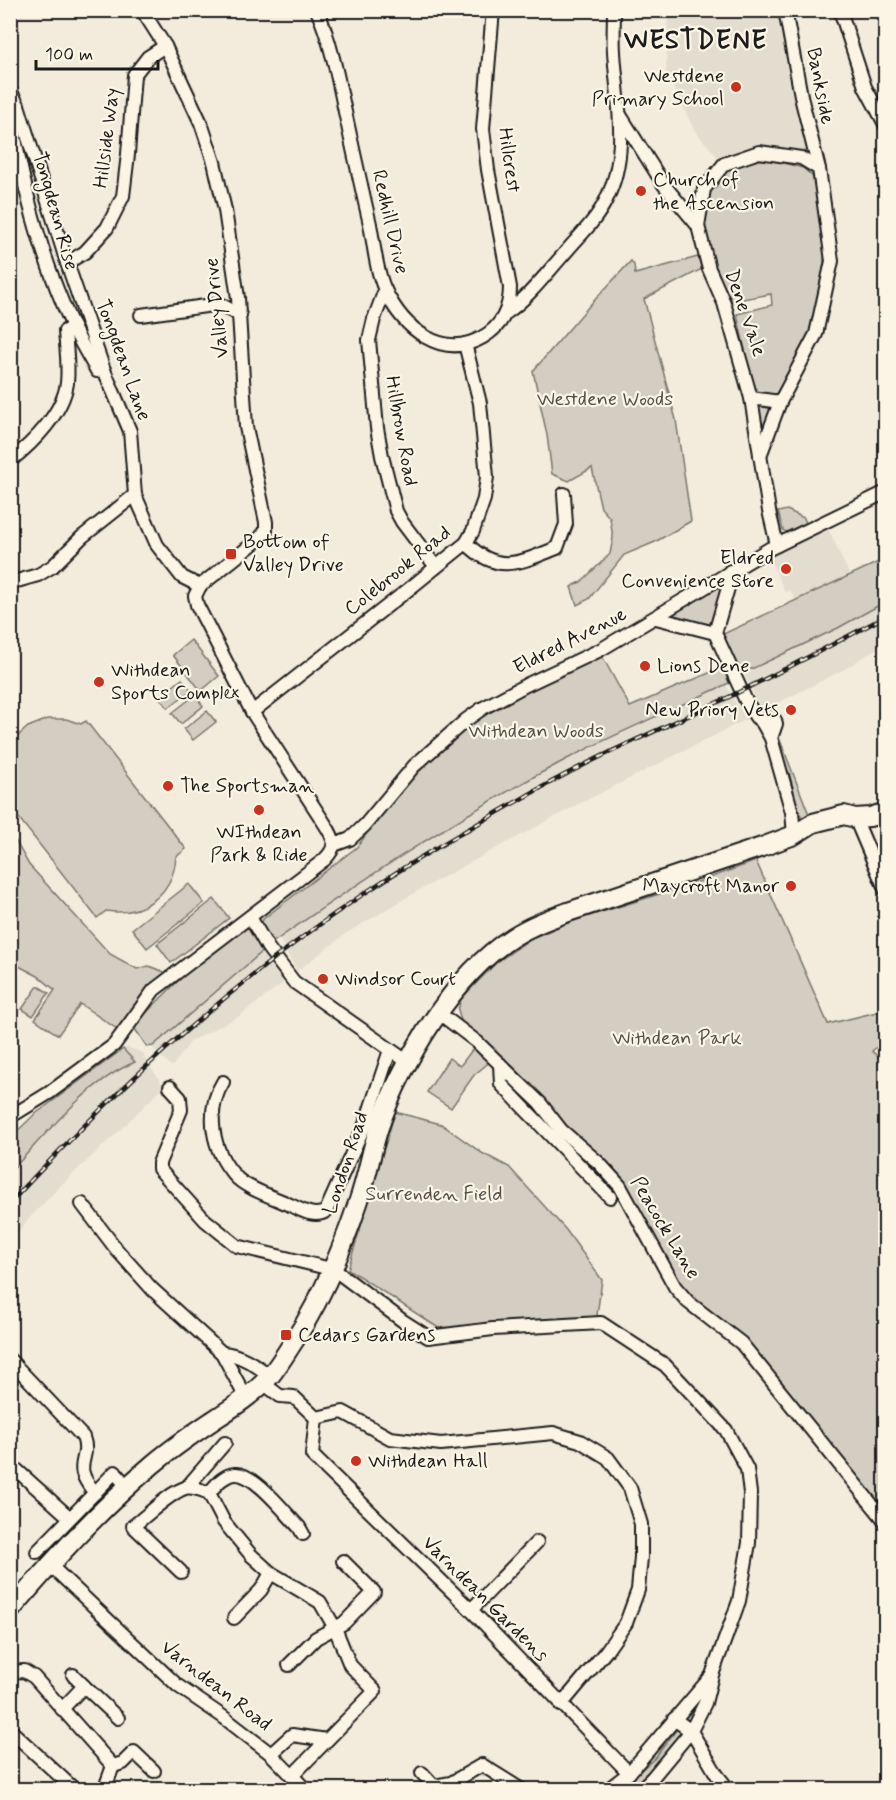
<svg xmlns="http://www.w3.org/2000/svg" width="896" height="1800" font-family="Mynerve,sans-serif">
<style>
.built{fill:#e3ddcf}
.green{fill:#d3cec1;stroke:#78756e;stroke-width:1.5}
.lines{fill:none;stroke-linecap:round;stroke-linejoin:round}
.minor-casing{stroke:#1c1c1c;stroke-width:16}
.highway-casing{stroke:#1c1c1c;stroke-width:22}
.minor{stroke:#fcf5e5;stroke-width:12}
.highway{stroke:#fcf5e5;stroke-width:18}
.rail-casing{stroke:#1c1c1c;stroke-width:4.5}
.rail{stroke:#fcf5e5;stroke-width:2;stroke-dasharray:7;stroke-linecap:butt}
.poi-dot{fill:#c8321e;stroke:#fcf5e5;stroke-width:2}
.labels{text-anchor:middle;dominant-baseline:central;stroke-width:4.5;stroke-linejoin:round;paint-order:stroke}
.poi-label{font-size:20px;fill:#1c1c1c;stroke:#fcf5e5;text-anchor:start}
.street-label{font-size:20px;fill:#1c1c1c;stroke:#fcf5e5}
.park-label{font-size:20px;fill:#53514e;stroke:#fcf5e5}
.district-label{font-size:26px;font-weight:bold;letter-spacing:1.5px;fill:#1c1c1c;stroke:#fcf5e5}
</style>
<rect width="100%" height="100%" fill="#f3ecdd"/>
<filter id="ink" filterUnits="userSpaceOnUse"><feTurbulence type="fractalNoise" baseFrequency=".0167" numOctaves="2"/><feDisplacementMap in="SourceGraphic" scale="12" xChannelSelector="R" yChannelSelector="G"/><feConvolveMatrix kernelMatrix="1 2 1 2 8 2 1 2 1" color-interpolation-filters="sRGB"/></filter>
<g filter="url(#ink)">
<g class="built">
<path d="M668 11H785L813 146 801 158 759 152 724 164 695 131 666 73Z"/>
<path d="M827 526 850 576 796 602 790 590 785 592 768 555Z"/>
<path d="M885 578V643L845 669 762 711 743 671Z"/>
<path d="M726 684 737 706 749 718 573 807 416 892 347 933 297 971 276 933 477 788Z"/>
<path d="M259 950 267 956 271 964 274 963 284 977 283 983 238 1017 191 1041 172 1067 148 1044Z"/>
<path d="M127 1047 143 1053 145 1059 164 1086 116 1134 61 1185 26 1222 11 1243V1137L34 1115 70 1087Z"/>
</g>
<g class="green">
<path d="M768 159 803 168 812 176 817 188 825 250 822 283 814 321 762 440 754 391 737 314 772 305 771 294 732 301 716 274 703 226 704 209 712 184 728 166 751 161Z"/>
<path d="M698 257 702 269 644 299 676 420 691 521 655 542 624 555 589 599 577 605 571 587 581 582 610 554 613 538 610 518 601 508 592 468 569 481 552 474 547 435 533 371 590 305 631 261 634 265 635 274Z"/>
<path d="M787 510 804 518 806 523 786 532 783 530 778 512Z"/>
<path d="M885 559V602L838 628 741 674 721 635Z"/>
<path d="M720 582 725 583 711 627 672 618 669 615Z"/>
<path d="M191 640 219 676 201 691 173 655Z"/>
<path d="M602 656 630 707 723 667 729 683C676 708 621 731 569 758 465 812 368 876 272 943L261 928 263 919 357 847 394 797 454 736 478 719 524 692Z"/>
<path d="M182 679 191 690 168 708 159 697Z"/>
<path d="M195 695 203 706 181 724 172 713Z"/>
<path d="M207 711 216 722 193 740 184 729Z"/>
<path d="M48 719H66L81 724 86 721 186 849 176 857C173 894 143 917 106 911L97 918 11 808V742L28 727Z"/>
<path d="M780 740 810 817 805 818 800 815 792 794 794 791 789 772 786 771 777 741Z"/>
<path d="M10 831 29 865 110 954 137 969 149 966 167 973 140 999 117 1029 80 1004 58 1035 35 1019 55 990 38 976 11 962Z"/>
<path d="M756 861 828 1024 885 1010V1040L872 1051 886 1064 885 1518 751 1351 690 1300 620 1177 563 1126 462 1024 458 1010 461 999 496 963 530 939 570 922 701 881Z"/>
<path d="M189 884 204 903 147 948 132 929Z"/>
<path d="M214 899 229 918 171 963 157 944Z"/>
<path d="M247 924 263 951 153 1046 147 1047 133 1026 183 976Z"/>
<path d="M38 986 49 993 33 1016 22 1009Z"/>
<path d="M475 1046 492 1060 474 1075 451 1108 427 1092 449 1058 460 1066Z"/>
<path d="M123 1049 135 1062C87 1082 46 1134 11 1171V1137L34 1115Z"/>
<path d="M395 1112 441 1124 482 1153 509 1167 566 1230 602 1280 596 1322 443 1331 348 1269Z"/>
<path d="M712 1675 690 1731 637 1789 617 1790 654 1759 677 1729Z"/>
</g>
<g class="lines">
<defs>
<g id="minor">
<path d="M317 10C331 42 338 78 345 112 353 149 361 186 370 224 374 245 376 271 385 290 403 328 442 361 483 337 502 326 510 308 510 287L488 170 483 129 493 10"/>
<path d="M785 10 802 101 819 169"/>
<path d="M840 10 865 87 886 126"/>
<path d="M10 90 18 105 67 263 104 370 130 431 135 495 157 545 182 577 200 586"/>
<path d="M18 105 11 116C23 188 42 260 73 327 80 342 89 357 97 371L104 370"/>
<path d="M620 115 664 185 698 226 709 269 724 303 751 398 769 511 777 545"/>
<path d="M698 226 704 189 724 164 759 152 801 158 819 169 832 261 816 334 780 402 760 456"/>
<path d="M67 263 85 252 107 228 123 196 128 154 134 75 148 57 165 46"/>
<path d="M385 290 374 319 369 340 377 428 382 456 396 511 402 522 436 567"/>
<path d="M506 313C528 298 546 274 564 254 578 237 596 221 606 200 630 154 617 101 614 52 613 38 614 24 614 10"/>
<path d="M141 315 220 304 240 315"/>
<path d="M751 398 780 402"/>
<path d="M10 461C33 443 63 413 67 383 69 366 66 347 65 331L73 327"/>
<path d="M466 543C498 575 519 563 557 548L566 524 564 494"/>
<path d="M10 583 38 575 53 566 82 537 135 495"/>
<path d="M656 618 715 633 730 581V571"/>
<path d="M715 633 746 701 756 717 762 722 771 738 792 812 794 835"/>
<path d="M252 712 409 589 466 543 473 531 484 499 487 477 480 403 465 344"/>
<path d="M762 722 770 717 775 720 776 724 771 738"/>
<path d="M855 818 886 891"/>
<path d="M334 845 350 839 365 825 414 766 466 720 483 708 526 685 600 650 769 549 886 492"/>
<path d="M250 917 268 948 294 982 408 1062"/>
<path d="M439 1013 477 1042 540 1103 561 1130 599 1163 620 1186 675 1287 688 1302 741 1343 886 1522"/>
<path d="M500 1064 501 1084 610 1197"/>
<path d="M223 1082C205 1111 212 1151 235 1176 245 1188 273 1197 288 1204 300 1209 314 1219 326 1211L366 1122 390 1050"/>
<path d="M170 1087 180 1098 181 1110 159 1163V1169L205 1220 237 1246 331 1269 340 1274 403 1321 428 1337 493 1329 601 1323 665 1365 726 1430 747 1469 750 1493 749 1543 739 1601 712 1675 705 1703 691 1731 652 1778 640 1790"/>
<path d="M10 1117 49 1093 114 1045 154 990 324 860C340 845 333 837 323 821L252 712 197 605 195 596 200 586 259 539 266 531V522L246 427 238 298 225 210 214 162 201 123 165 46 142 10"/>
<path d="M82 1204 117 1250 152 1289 222 1353 246 1398"/>
<path d="M222 1353C240 1354 256 1365 270 1376"/>
<path d="M10 1360 83 1437C92 1461 69 1463 95 1493"/>
<path d="M263 1383 280 1396 294 1397 316 1418"/>
<path d="M10 1464 69 1517"/>
<path d="M187 1487 225 1443"/>
<path d="M209 1493C216 1485 223 1475 235 1474 254 1472 286 1514 299 1527L303 1534"/>
<path d="M37 1552 115 1472 127 1487"/>
<path d="M50 1565 178 1686 222 1716 271 1754 306 1790"/>
<path d="M181 1572 133 1526C147 1516 169 1493 185 1488 193 1486 201 1490 209 1493L224 1522 251 1555 271 1573 320 1602 335 1628 350 1665 375 1691 292 1776"/>
<path d="M471 1610 537 1542"/>
<path d="M234 1618 261 1590 271 1573"/>
<path d="M289 1665 316 1638 344 1623 374 1592 343 1561"/>
<path d="M10 1672 24 1671 34 1677 113 1766 106 1785 110 1790"/>
<path d="M73 1675 84 1686"/>
<path d="M561 1705 607 1650 626 1623 638 1590 641 1557V1524L630 1488 608 1458 580 1441 553 1433 441 1444 390 1438 343 1412 316 1418 312 1455 471 1610 629 1773"/>
<path d="M62 1709 84 1686 118 1718"/>
<path d="M674 1719 691 1731 717 1775 729 1790"/>
<path d="M10 1730 75 1790"/>
<path d="M271 1754 292 1735 327 1740"/>
<path d="M113 1766 123 1763 134 1752 154 1771"/>
<path d="M422 1773 434 1786 451 1783 482 1765 522 1790"/>
<path d="M607 1790 629 1773 710 1678"/>
</g>
<path id="highway" d="M10 1611C54 1559 100 1509 152 1465 171 1449 191 1435 212 1421 232 1408 254 1394 270 1376 279 1365 286 1353 294 1341 321 1300 342 1250 358 1203 367 1178 371 1152 379 1127 402 1062 453 975 513 937 530 926 549 919 568 912L762 847 794 835 813 823 844 815 855 818 870 817 886 812"/>
</defs>
<use href="#minor" class="minor-casing"/>
<use href="#highway" class="highway-casing"/>
<use href="#minor" class="minor"/>
<use href="#highway" class="highway"/>
<defs>
<path id="rail" d="M10 1203C115 1089 231 984 359 897 416 858 477 824 537 790 599 755 665 727 729 697 782 671 834 644 886 616"/>
</defs>
<use href="#rail" class="rail-casing"/>
<use href="#rail" class="rail"/>
</g>
</g>
<g class="poi-dot">
<circle cx="736" cy="87" r="6"/>
<circle cx="641" cy="191" r="6"/>
<rect x="225" y="548" width="12" height="12" rx="3"/>
<circle cx="786" cy="569" r="6"/>
<circle cx="645" cy="666" r="6"/>
<circle cx="99" cy="682" r="6"/>
<circle cx="791" cy="710" r="6"/>
<circle cx="168" cy="786" r="6"/>
<circle cx="259" cy="810" r="6"/>
<circle cx="791" cy="886" r="6"/>
<circle cx="323" cy="979" r="6"/>
<rect x="280" y="1329" width="12" height="12" rx="3"/>
<circle cx="356" cy="1461" r="6"/>
</g>
<g class="labels">
<g class="poi-label">
<text x="724" y="76" text-anchor="end">Westdene<tspan x="724" dy="23">Primary School</tspan></text>
<text x="653" y="180">Church of<tspan x="653" dy="23">the Ascension</tspan></text>
<text x="243" y="542">Bottom of<tspan x="243" dy="23">Valley Drive</tspan></text>
<text x="774" y="558" text-anchor="end">Eldred<tspan x="774" dy="23">Convenience Store</tspan></text>
<text x="657" y="666">Lions Dene</text>
<text x="111" y="670">Withdean<tspan x="111" dy="23">Sports Complex</tspan></text>
<text x="779" y="710" text-anchor="end">New Priory Vets</text>
<text x="180" y="786">The Sportsman</text>
<text x="259" y="832" text-anchor="middle">WIthdean<tspan x="259" dy="23">Park &amp; Ride</tspan></text>
<text x="779" y="886" text-anchor="end">Maycroft Manor</text>
<text x="335" y="979">Windsor Court</text>
<text x="298" y="1335">Cedars Gardens</text>
<text x="368" y="1461">Withdean Hall</text>
</g>
<g class="street-label">
<text transform="translate(820 86) rotate(79)">Bankside</text>
<text transform="translate(107 138) rotate(-83)">Hillside Way</text>
<text transform="translate(509 160) rotate(82)">Hillcrest</text>
<text transform="translate(55 211) rotate(74)">Tongdean Rise</text>
<text transform="translate(390 222) rotate(77)">Redhill Drive</text>
<text transform="translate(217 308) rotate(-96)">Valley Drive</text>
<text transform="translate(745 313) rotate(71)">Dene Vale</text>
<text transform="translate(123 360) rotate(70)">Tongdean Lane</text>
<text transform="translate(401 431) rotate(80)">Hillbrow Road</text>
<text transform="translate(398 571) rotate(-39)">Colebrook Road</text>
<text transform="translate(570 641) rotate(-27)">Eldred Avenue</text>
<text transform="translate(346 1163) rotate(-72)">London Road</text>
<text transform="translate(665 1228) rotate(59)">Peacock Lane</text>
<text transform="translate(485 1599) rotate(45)">Varndean Gardens</text>
<text transform="translate(216 1686) rotate(38)">Varndean Road</text>
</g>
<g class="park-label">
<text x="605" y="399">Westdene Woods</text>
<text x="536" y="731">Withdean Woods</text>
<text x="677" y="1038">Withdean Park</text>
<text x="434" y="1194">Surrenden Field</text>
</g>
<g class="district-label">
<text x="696" y="41">WESTDENE</text>
</g>
</g>
<rect width="896" height="1800" fill="none" stroke="#fcf5e5" stroke-width="36"/>
<rect x="18" y="18" width="860" height="1764" fill="none" stroke="#1c1c1c" stroke-width="2" filter="url(#ink)"/>
<path d="M36 60v9h122v-9" fill="none" stroke="#1c1c1c" stroke-width="3"/>
<text x="45" y="60" font-size="18" fill="#1c1c1c" stroke="#fcf5e5" stroke-width="4.5" paint-order="stroke">100 m</text>
</svg>
